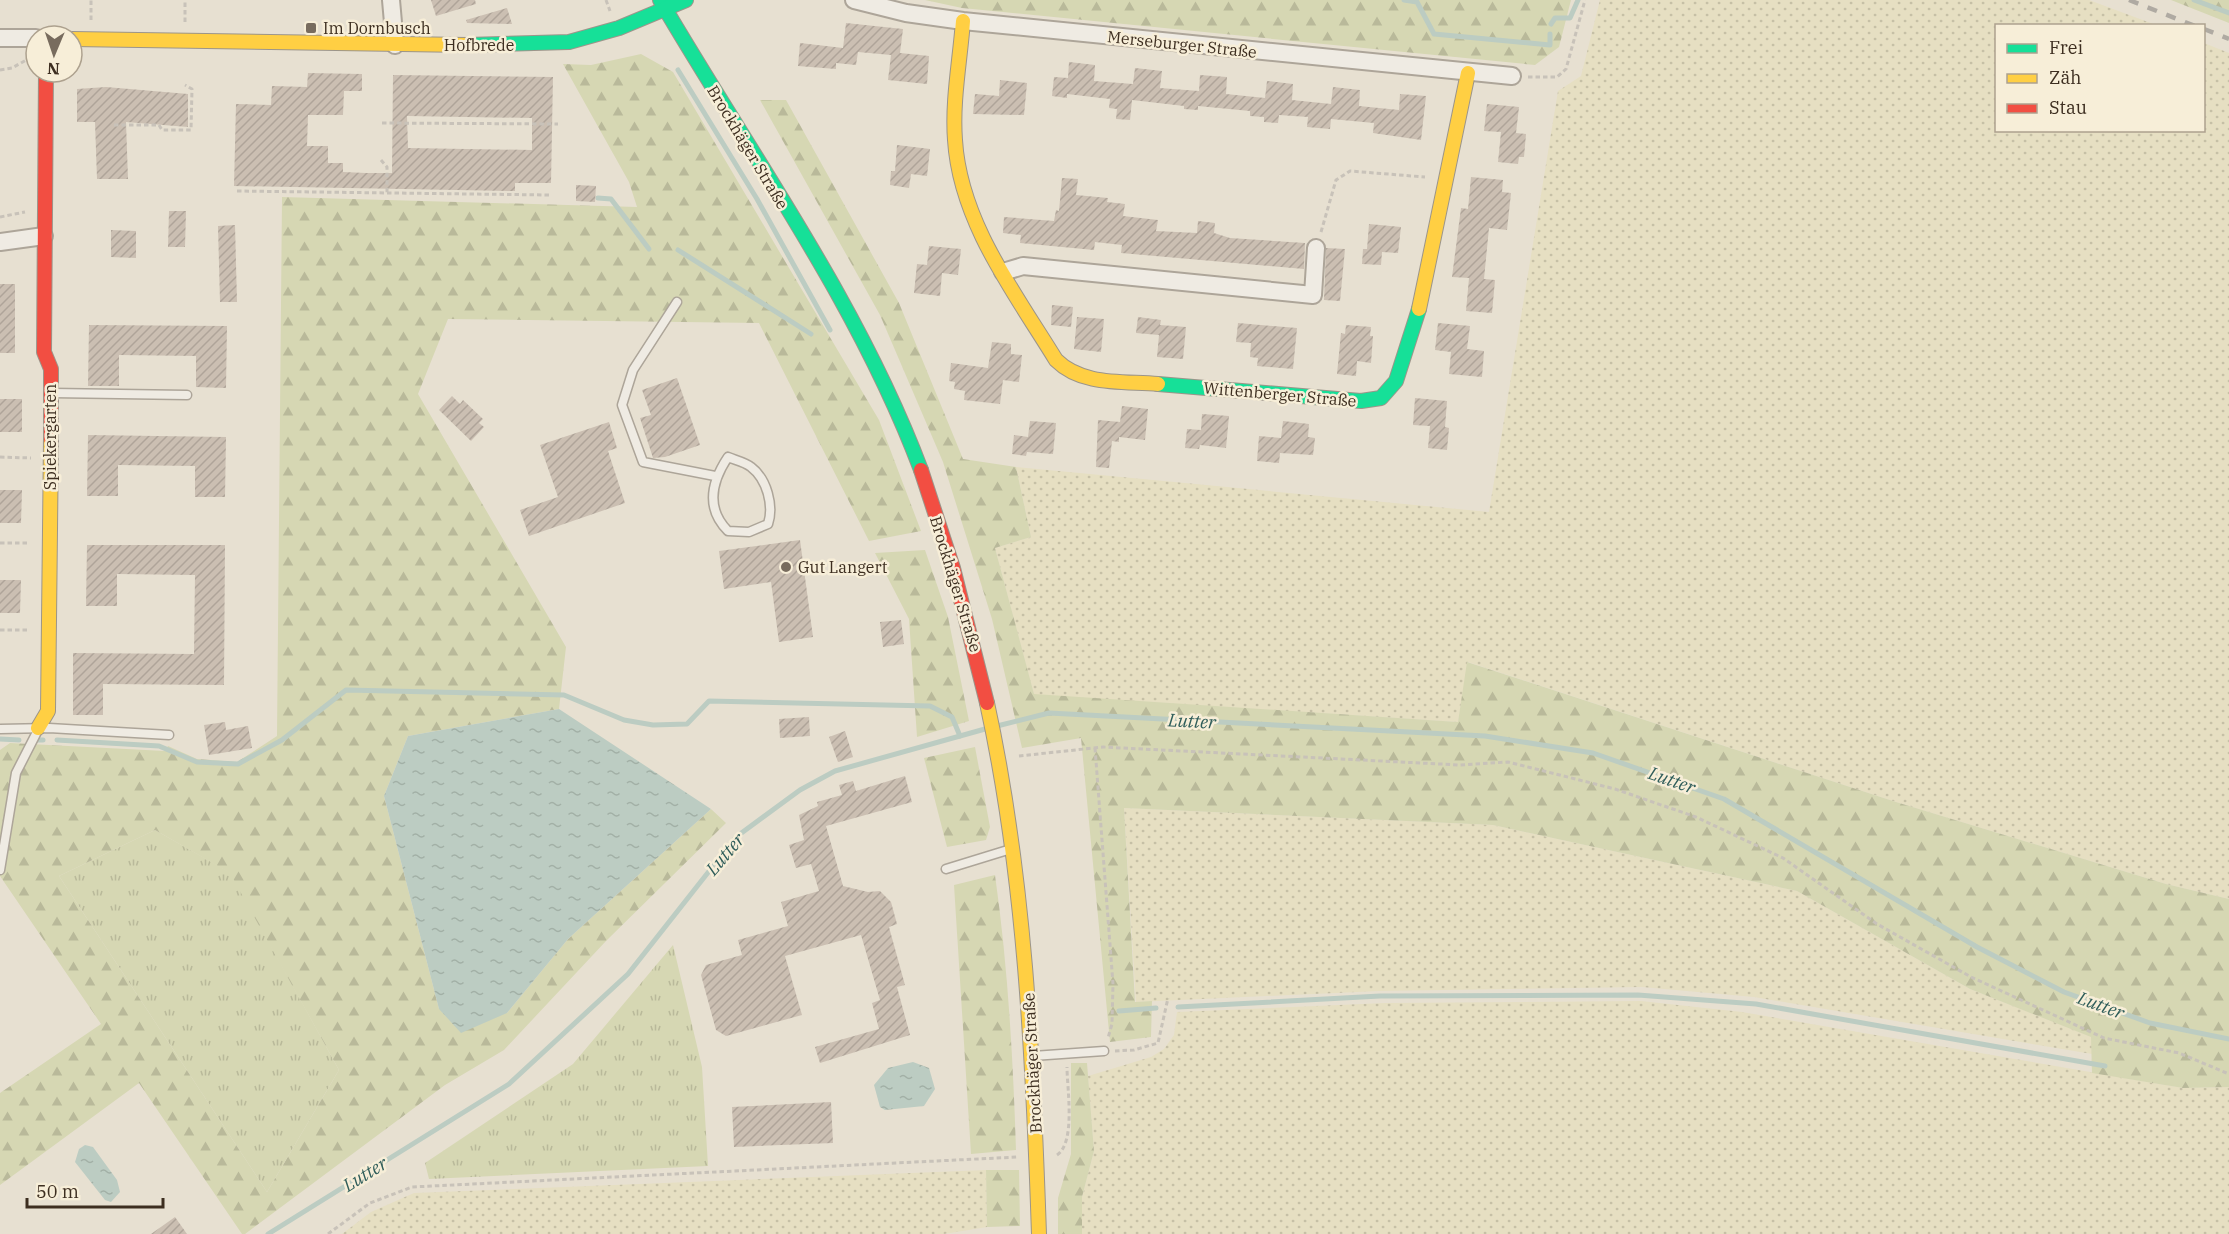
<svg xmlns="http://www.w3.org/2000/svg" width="2229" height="1234" font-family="'IBM Plex Serif',serif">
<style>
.farmland{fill:url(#farmland-dots)}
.grass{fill:url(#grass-tufts)}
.forest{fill:url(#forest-firs);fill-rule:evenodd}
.water{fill:url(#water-ripples)}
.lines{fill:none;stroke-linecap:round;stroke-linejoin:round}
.stream{stroke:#bcccc2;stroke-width:5}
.building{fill:url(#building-hatch);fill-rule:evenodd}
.lane-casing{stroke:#ada599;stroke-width:11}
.street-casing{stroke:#ada599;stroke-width:20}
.fast-casing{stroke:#9c958a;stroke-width:16}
.slow-casing{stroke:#9c958a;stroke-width:16}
.jam-casing{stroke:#9c958a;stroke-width:16}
.path{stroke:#c8c2b9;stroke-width:3;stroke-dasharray:4.5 3;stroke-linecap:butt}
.lane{stroke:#efebe3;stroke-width:8}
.street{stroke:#efebe3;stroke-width:16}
.fast{stroke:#16e098;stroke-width:14}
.slow{stroke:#ffcf43;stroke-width:14}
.jam{stroke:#f24e42;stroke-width:14}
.rail{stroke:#afaaa2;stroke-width:4.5;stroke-dasharray:10 10;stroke-linecap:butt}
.poi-dot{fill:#786c5e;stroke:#f7eed8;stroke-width:2}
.labels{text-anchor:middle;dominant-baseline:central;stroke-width:5;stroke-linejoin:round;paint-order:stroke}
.poi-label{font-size:16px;fill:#3d2e20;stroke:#f7eed8;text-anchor:start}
.street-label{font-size:16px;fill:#3d2e20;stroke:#f7eed8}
.water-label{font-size:18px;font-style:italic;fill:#2f5d5a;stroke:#f7eed8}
</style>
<defs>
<pattern id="farmland-dots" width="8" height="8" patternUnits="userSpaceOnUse" patternTransform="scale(1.5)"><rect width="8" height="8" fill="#e6dfc2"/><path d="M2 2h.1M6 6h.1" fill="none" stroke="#c6c0a6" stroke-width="1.8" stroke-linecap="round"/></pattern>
<pattern id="grass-tufts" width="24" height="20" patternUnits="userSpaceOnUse" patternTransform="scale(1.5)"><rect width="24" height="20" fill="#d6d7b3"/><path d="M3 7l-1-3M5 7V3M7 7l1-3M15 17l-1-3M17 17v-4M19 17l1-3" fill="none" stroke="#b9b99a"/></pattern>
<pattern id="forest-firs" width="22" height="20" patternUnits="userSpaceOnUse" patternTransform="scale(1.5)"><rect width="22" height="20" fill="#d6d7b3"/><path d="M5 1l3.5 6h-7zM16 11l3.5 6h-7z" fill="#b9b99a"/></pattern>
<pattern id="water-ripples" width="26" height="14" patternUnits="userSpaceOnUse" patternTransform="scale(1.5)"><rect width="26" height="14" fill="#bcccc2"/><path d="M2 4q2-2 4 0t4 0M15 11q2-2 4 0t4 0" fill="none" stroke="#a2b0a6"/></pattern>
<pattern id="building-hatch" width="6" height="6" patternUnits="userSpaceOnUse" patternTransform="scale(1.5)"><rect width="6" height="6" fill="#cbbfb2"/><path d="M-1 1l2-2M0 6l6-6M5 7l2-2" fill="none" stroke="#afa499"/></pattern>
</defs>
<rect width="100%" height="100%" fill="#e7e0d1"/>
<g class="farmland">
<path d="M1600 0H2089L2156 25 1996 26V130H2204V43L2229 53V899L2166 884 1896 802 1468 662 1458 722 1034 695 995 548 1031 537 1016 467 1489 512 1558 91 1581 76Z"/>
<path d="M1124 808 1493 825 1797 891 1970 989 2092 1037V1054L1754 997 1642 987 1379 991 1136 1002Z"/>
<path d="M1641 1001 1742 1012 2183 1088 2229 1087V1234H1082V1197L1094 1151 1088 1076 1151 1057 1164 1049 1174 1035 1177 1012 1385 1003Z"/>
<path d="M986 1170 987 1227 944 1234H342L371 1212 414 1193Z"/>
</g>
<g class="grass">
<path d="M155 830 231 873 339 1070 267 1192 59 876Z"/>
<path d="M673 945 702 1067 708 1166 429 1179 425 1163 573 1064Z"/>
</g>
<g class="forest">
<path d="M925 0H1571L1559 47 1535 65 962 8Z"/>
<path d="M2171 0H2229V23Z"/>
<path d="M641 54 673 72 879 420 921 531 869 541 759 323 448 319 418 394 566 647 559 709 408 736 384 796 439 1009 507 1013 568 939 711 809 726 823 606 941 504 1050 445 1085 245 1234H242L139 1083 0 1185V1093L101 1024 0 876V750L10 743 165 751 168 746 197 759 237 762 277 736 282 197 637 207 629 182 563 64 591 65ZM155 830 230 873 339 1070 267 1192 59 876Z"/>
<path d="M760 100H786L899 303 963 459 1016 467 1031 537 995 548 1034 694 1458 722 1467 662 1896 802 2166 884 2229 899V1087L2183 1088 2092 1073 2091 1037 1970 989 1797 891 1493 825 1124 808 1135 1002 1152 1001 1151 1037 1110 1042 1081 738 1022 748 992 619 943 462 880 315Z"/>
<path d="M925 550 948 617 969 721 917 737 909 619 875 553Z"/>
<path d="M975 747 990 827 986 840 947 847 924 758Z"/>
<path d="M995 875C1008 967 1013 1058 1016 1150L971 1154 954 885Z"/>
<path d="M1071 1063H1087L1094 1151 1082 1197V1234H1058V1198L1071 1154Z"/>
<path d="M986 1170H1019L1020 1226 987 1227Z"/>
</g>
<g class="water">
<path d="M559 709 711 809 568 939 507 1013 461 1033 439 1009 384 796 408 736Z"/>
<path d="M913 1062 929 1068 935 1089 924 1106 885 1110 880 1107 874 1085 888 1068Z"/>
<path d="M85 1145 93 1147 117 1180 120 1192 111 1202 105 1200 75 1162 79 1149Z"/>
</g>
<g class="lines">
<g class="stream">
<path d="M1404 0 1417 2 1434 34 1550 45V34"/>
<path d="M2194 0 2229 13"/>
<path d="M1551 24 1555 18H1570L1578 0"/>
<path d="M678 70 757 199 830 330"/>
<path d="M598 198 611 199 649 249"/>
<path d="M678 250 811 334"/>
<path d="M997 726 1049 713 1485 736 1593 753 1724 799 1977 947 2064 992 2150 1023 2229 1039"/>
<path d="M0 739 19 740"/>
<path d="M37 740H43"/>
<path d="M57 740 159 746 197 762 238 764 282 740 346 690 564 695 624 720 653 725 687 724 709 701 930 706 952 717 960 736"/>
<path d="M1178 1007 1380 996 1638 995 1756 1004 2105 1066"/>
<path d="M1119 1011 1156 1008"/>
<path d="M268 1234 509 1084 628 974 736 837 800 790 835 771 985 729"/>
</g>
</g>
<g class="building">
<path d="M431 0H475L476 4 436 16Z"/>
<path d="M507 8 512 24 467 23 466 20Z"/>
<path d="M846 23 903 29 900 53 929 56 927 84 888 80 891 55 858 52 856 65 836 63V69L798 66 800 43 843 48Z"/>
<path d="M1069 62 1095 65 1094 81 1133 84 1135 68 1162 71 1160 88 1199 91 1200 75 1227 77 1226 94 1265 98 1267 81 1293 84 1292 100 1331 104 1333 87 1360 90 1359 106 1399 110 1400 94 1426 96 1421 140 1373 133 1374 123 1331 119 1330 129 1307 127 1308 117 1279 115 1278 123 1264 122V117L1250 116V111L1198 106V110L1184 109V106L1132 100 1130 120 1116 119 1117 109 1109 108 1110 99 1067 94V98L1052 96 1054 77 1068 78Z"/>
<path d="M308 73 362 74V91H344L343 115H308L307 146H328V163H343V172L366 173H392L393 75 553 77 551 183H515V191L234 186 236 104 271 105 272 86 307 87ZM407 116 532 118V150L408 148Z"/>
<path d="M1000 80 1027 83 1024 115 973 114 975 94 999 96Z"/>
<path d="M106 87 188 94V127L126 122 128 179H97L95 122H77V89Z"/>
<path d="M1487 104 1519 107 1516 133 1526 134 1524 157H1519L1518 164 1498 162 1501 132 1484 131Z"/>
<path d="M897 145 930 149 927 176 911 174 909 188 890 185 891 171H895Z"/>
<path d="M1471 177 1503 180 1502 192 1511 193 1507 230 1489 228 1484 279 1495 280 1492 313 1466 311 1469 278 1452 277 1461 208 1468 209Z"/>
<path d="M1062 178 1078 179 1076 195 1108 198 1107 202 1125 204 1123 216 1158 220 1156 231 1197 233 1198 221 1215 223 1214 233 1230 238 1305 243 1304 269 1121 253 1122 245 1095 242 1094 250 1020 243 1021 235 1003 233 1004 217 1054 221 1056 210 1059 211Z"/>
<path d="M576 185 596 186 595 202 576 201Z"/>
<path d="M169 211H186L185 247H168Z"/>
<path d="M1369 224 1401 227 1398 253 1382 252 1381 265 1362 264 1363 249H1367Z"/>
<path d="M235 225 237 302H220L218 226Z"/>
<path d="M111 230 136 231V258L111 257Z"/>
<path d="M929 246 961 249 958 275 942 273 940 296 914 293 917 264 927 265Z"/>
<path d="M1326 248 1345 249 1340 301 1324 300Z"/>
<rect x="0" y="284" width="15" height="69"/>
<path d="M1052 305 1073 307 1071 327 1051 325Z"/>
<path d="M1077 317 1104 319 1101 352 1074 349Z"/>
<path d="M1138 317 1161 320 1160 325 1186 327 1183 359 1157 357 1159 335 1136 333Z"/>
<path d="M1238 323 1297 328 1293 369 1257 366 1258 358 1250 357 1251 343 1236 342Z"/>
<path d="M1438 323 1470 326 1467 349 1484 351 1482 377 1449 374 1451 352 1435 350Z"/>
<path d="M89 325 227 326 226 388 196 387V356L119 355V386H88Z"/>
<path d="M1346 325 1371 327 1370 336H1373L1371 363 1357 361 1356 376 1337 374 1341 333 1345 334Z"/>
<path d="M992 342 1011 344V354L1022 355 1019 382 1003 380 1000 404 964 400 965 391 954 389 955 382 949 381 951 363 988 368Z"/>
<path d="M677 378 700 445 665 457 653 458 640 418 651 415 642 390Z"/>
<path d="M452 396 460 404 463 400 483 419 479 423 484 427 471 441 439 410Z"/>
<path d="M1415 398 1447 401 1445 427 1449 428 1447 450 1428 448 1430 426 1413 425Z"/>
<rect x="0" y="399" width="22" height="33"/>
<path d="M1122 406 1148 409 1145 440 1119 437V442L1112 441 1109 468 1096 467 1098 420 1120 422Z"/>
<path d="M1202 414 1229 416 1226 448 1200 445 1199 449 1185 448 1187 429 1201 430Z"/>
<path d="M1030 421 1056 423 1053 454 1027 452 1026 456 1012 454 1014 435 1028 437Z"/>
<path d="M1283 421 1309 424 1308 437 1315 438 1313 455 1280 453 1279 463 1257 461 1259 436 1281 438Z"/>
<path d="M609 422 617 448 608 451 625 503 529 536 520 510 558 497 540 445Z"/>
<path d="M88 435 226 437 225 497H195V466L118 465V496H87Z"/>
<path d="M0 490H22L21 523H0Z"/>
<path d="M800 540 813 637 779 642 771 582 724 589 719 551Z"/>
<path d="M87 545H225L224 685 103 684V715H73V653L194 654 195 575 117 574V606H86Z"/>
<path d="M0 580H21L20 613H0Z"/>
<path d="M901 620 904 644 883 647 880 622Z"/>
<path d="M809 717 810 736 780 738 779 719Z"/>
<path d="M225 722 226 730 248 726 252 748 209 755 204 725Z"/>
<path d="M845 731 853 757 838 762 829 737Z"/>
<path d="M905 776 912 802 826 826 843 886 868 892 880 891 891 902 897 924 889 927 905 985 897 987 910 1035 820 1063 815 1047 879 1029 872 1003 880 1000 861 935 785 956 802 1015 726 1036 716 1030 701 975 706 965 742 955 738 940 788 926 781 902 819 891 811 864 796 868 789 845 804 840 799 815 818 806 817 802 842 795 839 785 853 781 856 791Z"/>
<path d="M831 1102 833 1143 734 1147 732 1107Z"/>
<path d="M175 1217 187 1234H151Z"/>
</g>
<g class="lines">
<defs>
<g id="lane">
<path d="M677 302 633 370 622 405 643 462 715 476"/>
<path d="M52 393 187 395"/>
<path d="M728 457C735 460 745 462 751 467 767 479 774 506 768 524L749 532 728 531C705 508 712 481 728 457Z"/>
<path d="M0 729 49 728 169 735"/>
<path d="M946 869 1011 849"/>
<path d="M0 870 16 773 38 730"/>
<path d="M1033 1056 1104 1051"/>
</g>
<g id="street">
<path d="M391 0 395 45"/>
<path d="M854 0 906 13 963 21 1512 76"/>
<path d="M0 38H36"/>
<path d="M0 242 44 236"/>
<path d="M1003 272 1023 266 1313 295 1316 248"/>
</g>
<g id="fast">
<path d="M660 0C750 154 858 302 921 470"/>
<path d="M467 45 569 42 619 28 686 0"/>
<path d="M1158 384 1361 401 1381 398 1396 381 1419 309"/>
</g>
<g id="slow">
<path d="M963 21C960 61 952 101 955 140 960 222 1015 293 1056 360 1082 386 1123 381 1158 384"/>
<path d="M72 39 467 45"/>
<path d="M1419 309 1468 73"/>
<path d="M987 703C1025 877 1033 1056 1039 1234"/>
<path d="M38 728 48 711 51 439"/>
</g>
<g id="jam">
<path d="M46 72 44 352 51 369V439"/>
<path d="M921 470 953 568 987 703"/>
</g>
</defs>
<use href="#lane" class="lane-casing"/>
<use href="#street" class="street-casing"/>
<use href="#fast" class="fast-casing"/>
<use href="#slow" class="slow-casing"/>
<use href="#jam" class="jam-casing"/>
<g class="path">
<path d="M606 0 610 11"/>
<path d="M91 20V0"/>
<path d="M185 22V0"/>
<path d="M0 70 12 68 28 59"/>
<path d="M1528 77H1557L1566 69 1585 0"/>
<path d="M382 123 558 124"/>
<path d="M114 125H159L162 130H191L192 89 185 85"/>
<path d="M381 160 387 167V193"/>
<path d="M237 191 549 195"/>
<path d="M0 217 25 212"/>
<path d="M1321 232 1336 180 1350 171 1425 177"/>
<path d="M0 457 31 458"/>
<path d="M0 543H28"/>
<path d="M0 630H28"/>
<path d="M1095 748 1113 984 1112 1024 1108 1038"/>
<path d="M1019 756 1103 747 1460 765 1508 762 1615 789 1696 817 1783 858 1877 924 1971 977 2104 1038 2179 1053 2229 1074"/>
<path d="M1115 1051 1134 1050 1158 1043 1168 998"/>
<path d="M1057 1155C1076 1142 1067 1089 1067 1067"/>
<path d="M328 1234 370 1203 412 1187 1017 1157"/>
</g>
<use href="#lane" class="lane"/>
<use href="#street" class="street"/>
<use href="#fast" class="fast"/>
<use href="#slow" class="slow"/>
<use href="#jam" class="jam"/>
<g class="rail">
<path d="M2129 0 2195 26"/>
<path d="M2204 29 2229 39"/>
</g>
</g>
<g class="poi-dot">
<rect x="305" y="22" width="12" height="12" rx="3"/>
<circle cx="786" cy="567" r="6"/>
</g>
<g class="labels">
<g class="poi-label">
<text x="323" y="28">Im Dornbusch</text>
<text x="798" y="567">Gut Langert</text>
</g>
<g class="street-label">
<text transform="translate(1182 44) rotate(6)">Merseburger Straße</text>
<text x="479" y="45">Hofbrede</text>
<text transform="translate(748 147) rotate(59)">Brockhäger Straße</text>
<text transform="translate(1280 394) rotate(5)">Wittenberger Straße</text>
<text transform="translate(50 437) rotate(-90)">Spiekergarten</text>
<text transform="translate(956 584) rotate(73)">Brockhäger Straße</text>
<text transform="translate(1032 1063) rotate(-93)">Brockhäger Straße</text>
</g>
<g class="water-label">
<text transform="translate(1192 721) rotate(3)">Lutter</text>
<text transform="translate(1672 780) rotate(19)">Lutter</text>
<text transform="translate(725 854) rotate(-49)">Lutter</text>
<text transform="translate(2101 1005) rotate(20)">Lutter</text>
<text transform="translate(365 1174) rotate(-32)">Lutter</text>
</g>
</g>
<rect x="1995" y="24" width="210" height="108" fill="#f7eed8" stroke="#ada18e" stroke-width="1.5"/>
<rect x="2007" y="44" width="30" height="9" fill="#16e098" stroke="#ada18e" stroke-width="1.5"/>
<text x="2049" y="54" font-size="18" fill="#3d2e20">Frei</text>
<rect x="2007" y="74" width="30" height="9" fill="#ffcf43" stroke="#ada18e" stroke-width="1.5"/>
<text x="2049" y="84" font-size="18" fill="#3d2e20">Zäh</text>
<rect x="2007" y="104" width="30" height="9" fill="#f24e42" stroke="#ada18e" stroke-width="1.5"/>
<text x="2049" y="114" font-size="18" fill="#3d2e20">Stau</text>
<g transform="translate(54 54) rotate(182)"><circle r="28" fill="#f7eed8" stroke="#ada18e" stroke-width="1.5"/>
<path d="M0-4.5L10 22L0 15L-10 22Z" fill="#786c5e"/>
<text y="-9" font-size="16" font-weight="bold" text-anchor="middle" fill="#3d2e20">N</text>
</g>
<path d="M27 1198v9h136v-9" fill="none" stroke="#3d2e20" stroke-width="3"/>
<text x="36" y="1198" font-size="18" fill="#3d2e20" stroke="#f7eed8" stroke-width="4.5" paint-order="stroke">50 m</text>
</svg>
